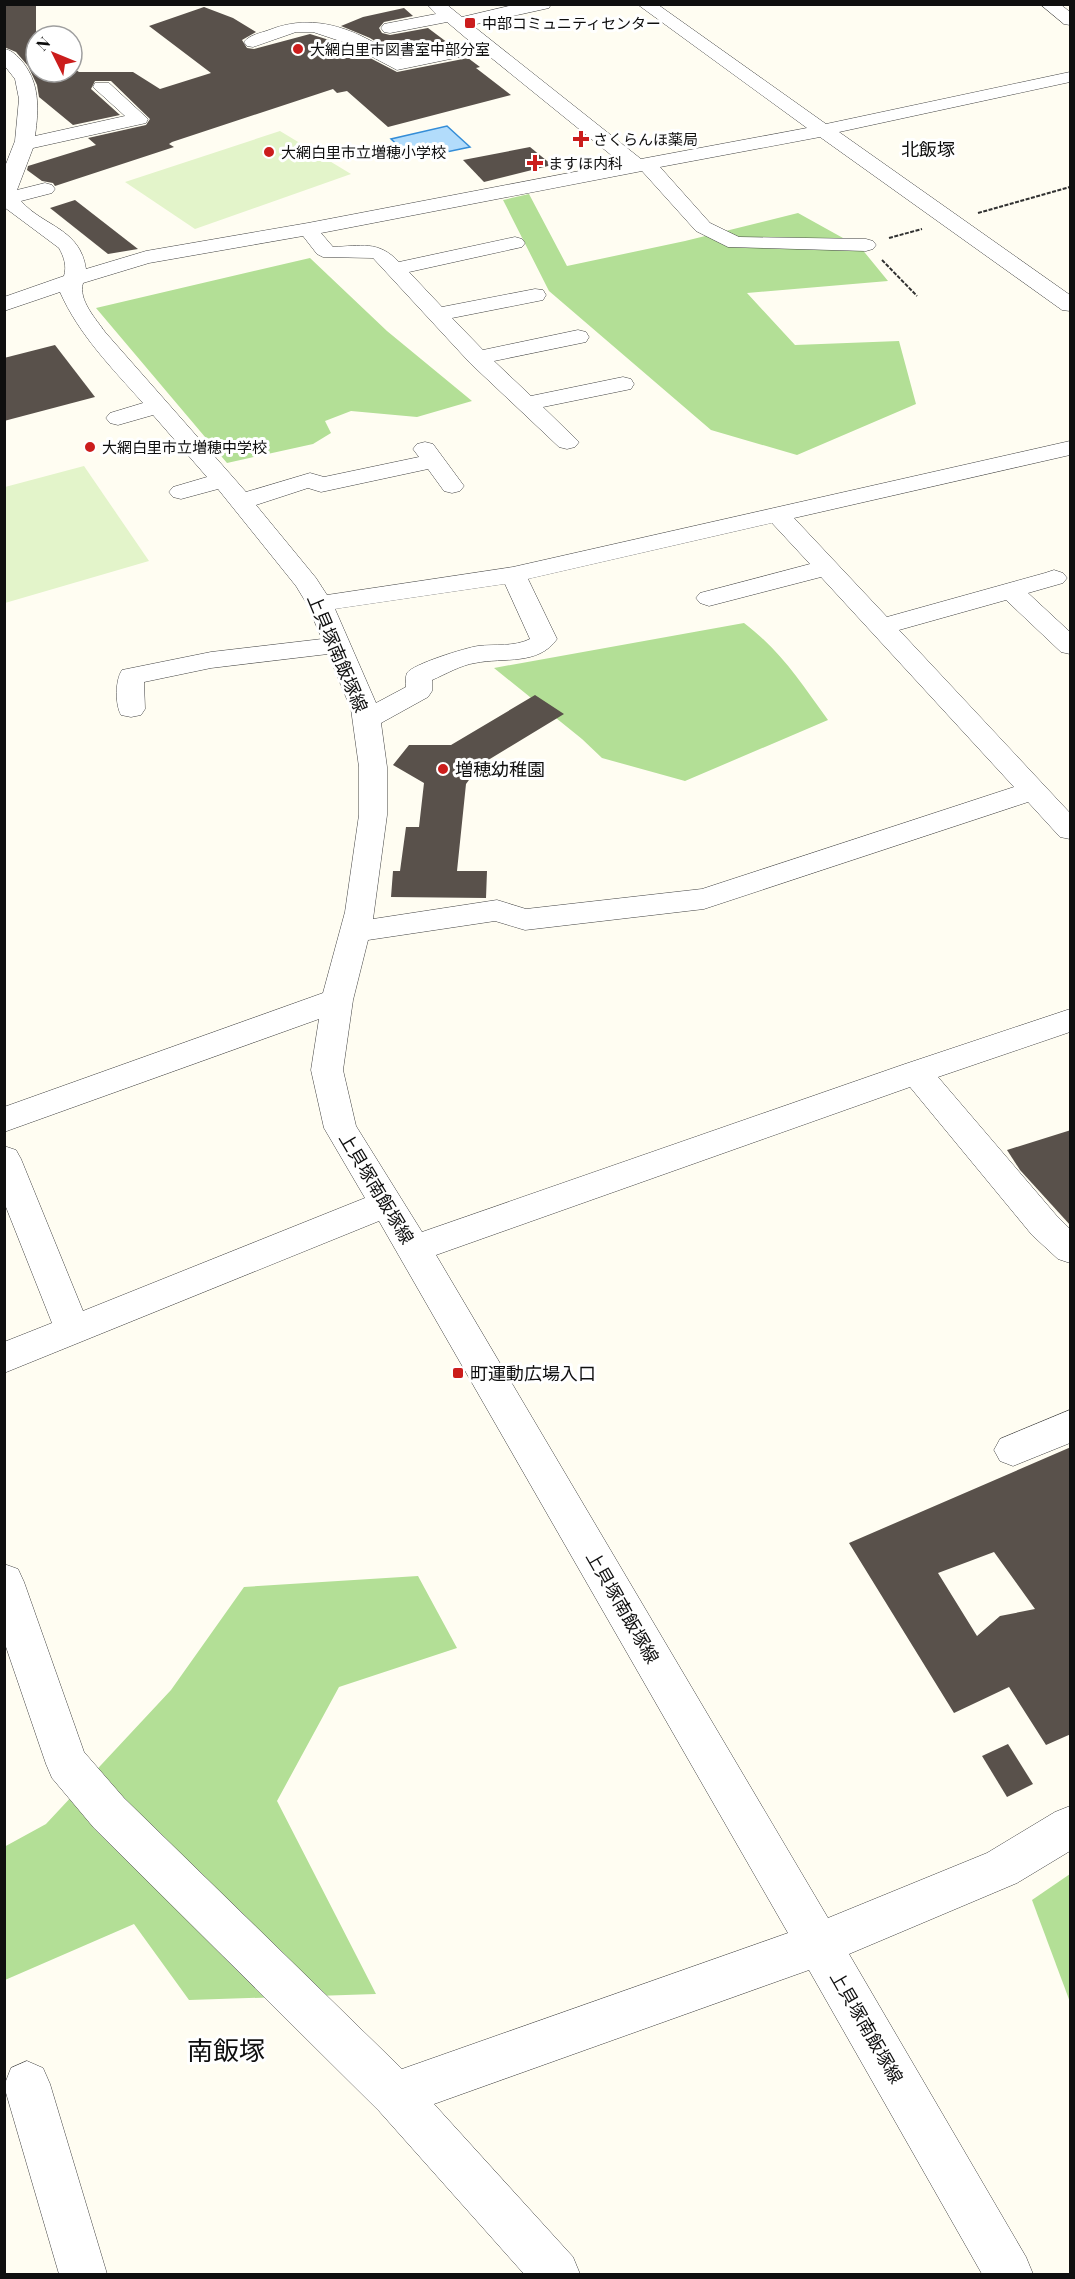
<svg xmlns="http://www.w3.org/2000/svg" width="1075" height="2279" font-family="'Playfair Display','Noto Sans JP',serif">
<style>
.forest{fill:#b3df96}
.pitch{fill:#e3f4ca}
.water{fill:#b2dcfb;stroke:#348dd7;stroke-width:1.5}
.building{fill:#59514b;fill-rule:evenodd}
.lines{fill:none;stroke-linecap:round;stroke-linejoin:round}
.minor-casing{stroke:#424242;stroke-width:1}
.path{stroke:#313131;stroke-width:2;stroke-dasharray:4 1.5;stroke-linecap:butt}
.minor{fill:#fff;fill-rule:evenodd}
.poi-dot{fill:#cb1d1c;stroke:#fff;stroke-width:2}
.labels{text-anchor:middle;dominant-baseline:central;stroke-width:6;stroke-linejoin:round;paint-order:stroke}
.far-poi-label{font-size:15px;fill:#0f0f0f;stroke:#fff;text-anchor:start}
.far-quarter-label{font-size:18px;fill:#0f0f0f;stroke:#fff}
.street-label{font-size:18px;fill:#0f0f0f;stroke:#fff}
.poi-label{font-size:18px;fill:#0f0f0f;stroke:#fff;text-anchor:start}
.near-quarter-label{font-size:26px;fill:#0f0f0f;stroke:#fff}
</style>
<rect width="100%" height="100%" fill="#fffdf2"/>
<g class="forest">
<path d="M529 194 567 266 685 241 798 213 861 248 888 281 747 293 795 345 899 341 916 404 797 455 711 430 549 291 503 200Z"/>
<path d="M310 258 387 331 472 401 417 417 351 411 325 421 331 433 313 444 227 463 96 308Z"/>
<path d="M744 623C782 652 800 682 828 720L685 781 602 758 582 739 494 668Z"/>
<path d="M418 1576 457 1648 339 1687 277 1801 376 1994 189 2000 134 1924 5 1980 4 1847 46 1824 171 1690 244 1587Z"/>
<path d="M1070 1874V2002L1032 1900Z"/>
</g>
<g class="pitch">
<path d="M280 131 351 174 195 229 125 182Z"/>
<path d="M84 466 149 561 5 603V487Z"/>
</g>
<path class="water" d="M447 126 470 147 437 154 431 149 407 154 391 139Z"/>
<g class="building">
<path d="M4 4H36V72H72V67L79 72H133L160 89 211 73 149 26 204 7 233 18 256 32 242 40 247 48 254 49 310 34 345 45 397 72 468 58 480 67 476 68 511 95 388 127 347 91 337 93 333 89 172 142 169 144 174 147 55 186 53 183 42 181 27 170 28 166 96 145 88 138 146 125 150 119 111 81H95L91 89 120 115 73 125 39 97 37 85 28 66 16 52 4 47Z"/>
<path d="M404 8 413 16 384 22 379 28 382 33 390 35 428 28 452 46 400 57 370 38 341 26 363 17Z"/>
<path d="M530 147 552 165 484 182 463 160Z"/>
<path d="M75 200 138 249 108 254 50 208Z"/>
<path d="M55 345 95 397 4 421V358Z"/>
<path d="M535 695 564 714 480 765 466 784 457 871H487L486 898 391 897 393 871H400L406 827H419L424 783 393 765 409 745H451Z"/>
<path d="M1071 1130V1226L1020 1170 1007 1150Z"/>
<path d="M1071 1447V1734L1046 1745 1009 1687 954 1713 849 1543ZM994 1552 1035 1609 1000 1616 977 1636 938 1573Z"/>
<path d="M1008 1744 1033 1784 1007 1797 982 1756Z"/>
</g>
<g class="lines">
<defs>
<g id="minor">
<path d="M427 4H446L462 17 517 4H551L549 8 472 25 641 159 807 128 637 4H657L826 124 1070 72V82L839 132 1070 295V311L1062 310 820 137 660 167 710 223 739 237 866 239 873 241 876 245 873 249 866 251 728 247 696 231 642 171 321 233 333 247C361 246 378 240 399 262L515 237 522 239 525 243 522 247 409 272 442 307 535 289 543 290 546 295 543 300 452 318 483 350 578 330 586 332 589 337 586 342 494 361 531 396 623 377 631 379 634 384 631 389 543 407 579 442 575 447 567 449 559 447 470 363 373 258 323 257 317 254 303 236 149 263 83 283C78 300 96 319 105 332L246 492 310 473 324 477 419 457 413 449 417 444 425 442 433 444 464 486 460 491 452 493 444 491 428 469 321 492 308 488 256 505 316 578 327 595 513 567 1070 441V455L794 518 887 617 1045 573 1054 570 1063 573 1067 578 1063 583 1028 593 1070 632V654L1061 652 1006 600 899 630 1070 813V839L1060 837 1028 802 704 909 525 930 495 921 368 940 353 1000 343 1070 356 1126 422 1232 905 1064 1070 1009V1032L938 1077 1056 1215 1070 1229V1263L1058 1259 1032 1235 910 1087 436 1255 828 1918 987 1853 1055 1812 1070 1806V1851L1017 1883 849 1954 1026 2257 1033 2274H982L809 1970 434 2104 573 2257 580 2274H524L379 2111 94 1828 52 1778 46 1764 4 1641V1564L18 1569 24 1582 84 1752 124 1798 402 2069 788 1933 379 1221 4 1373V1342L52 1323 4 1202V1146L16 1150 21 1159 83 1311 365 1198 324 1128 311 1070 319 1019 4 1132V1107L323 993 345 912 359 815V767L351 709 328 654 211 668 144 682 145 709 141 715 131 717 121 715C115 705 115 680 122 670L211 652 322 639 307 604 296 586 218 489 181 499 173 497 169 492 173 487 207 477 153 415 118 425 110 423 106 418 110 413 143 403C112 368 79 335 60 292L4 311V297L64 276C67 266 64 257 59 248L4 207V169L15 141 19 99 15 79 4 65V49C11 50 15 54 20 59 40 81 39 108 35 136L125 116 93 87 95 83H109L148 119 146 123 33 148 17 190 45 183 52 185 55 189 52 193 21 201C44 227 80 228 86 269L146 251 308 223 621 163 484 52 397 70 346 43 313 32H296L253 47 247 46 244 42C249 35 261 33 269 30 317 11 360 31 400 59L473 44 447 22 390 33 384 32 381 28 384 24 436 14ZM772 523 810 564 700 593 696 598 700 603 709 606 821 577 1014 787 702 889 526 909 497 900 373 919 387 815V767L381 723 428 697 432 691V680C446 674 461 665 475 663 504 657 538 666 557 639L528 579ZM505 584 530 639C514 647 495 644 478 646 465 648 413 664 407 673 405 678 406 682 406 687L376 703 335 609Z"/>
<path d="M1040 4H1060L1070 12V25L1064 24Z"/>
<path d="M1070 1410V1443L1013 1466 1000 1461 994 1450 1000 1439Z"/>
<path d="M27 2061 43 2068 50 2084 107 2274H59L4 2086 11 2068Z"/>
</g>
</defs>
<use href="#minor" class="minor-casing"/>
<g class="path">
<path d="M978 213 1070 187"/>
<path d="M889 238 922 229"/>
<path d="M882 260 917 296"/>
</g>
<use href="#minor" class="minor"/>
</g>
<g class="poi-dot">
<rect x="464" y="17" width="12" height="12" rx="3"/>
<circle cx="298" cy="49" r="6"/>
<path d="M578 130h6v6h6v6h-6v6h-6v-6h-6v-6h6z"/>
<circle cx="269" cy="152" r="6"/>
<path d="M532 154h6v6h6v6h-6v6h-6v-6h-6v-6h6z"/>
<circle cx="90" cy="447" r="6"/>
<circle cx="443" cy="769" r="6"/>
<rect x="452" y="1367" width="12" height="12" rx="3"/>
</g>
<g class="labels">
<g class="far-poi-label">
<text x="482" y="23">中部コミュニティセンター</text>
<text x="310" y="49">大網白里市図書室中部分室</text>
<text x="593" y="139">さくらんほ薬局</text>
<text x="281" y="152">大網白里市立増穂小学校</text>
<text x="548" y="163">ますほ内科</text>
<text x="102" y="447">大網白里市立増穂中学校</text>
</g>
<g class="far-quarter-label">
<text x="928" y="149">北飯塚</text>
</g>
<g class="street-label">
<text transform="translate(338 653) rotate(67)">上貝塚南飯塚線</text>
<text transform="translate(377 1188) rotate(59)">上貝塚南飯塚線</text>
<text transform="translate(623 1607) rotate(60)">上貝塚南飯塚線</text>
<text transform="translate(867 2027) rotate(60)">上貝塚南飯塚線</text>
</g>
<g class="poi-label">
<text x="455" y="769">増穂幼稚園</text>
<text x="470" y="1373">町運動広場入口</text>
</g>
<g class="near-quarter-label">
<text x="226" y="2049">南飯塚</text>
</g>
</g>
<rect width="1075" height="2279" fill="none" stroke="#0f0f0f" stroke-width="12"/>
<g transform="translate(54 54) rotate(313)"><circle r="28" fill="#ffffff" stroke="#9f9f9f" stroke-width="1.5"/>
<path d="M0-4.5L10 22L0 15L-10 22Z" fill="#cb1d1c"/>
<text y="-9" font-size="16" font-weight="bold" text-anchor="middle" fill="#0f0f0f">N</text>
</g>
</svg>
